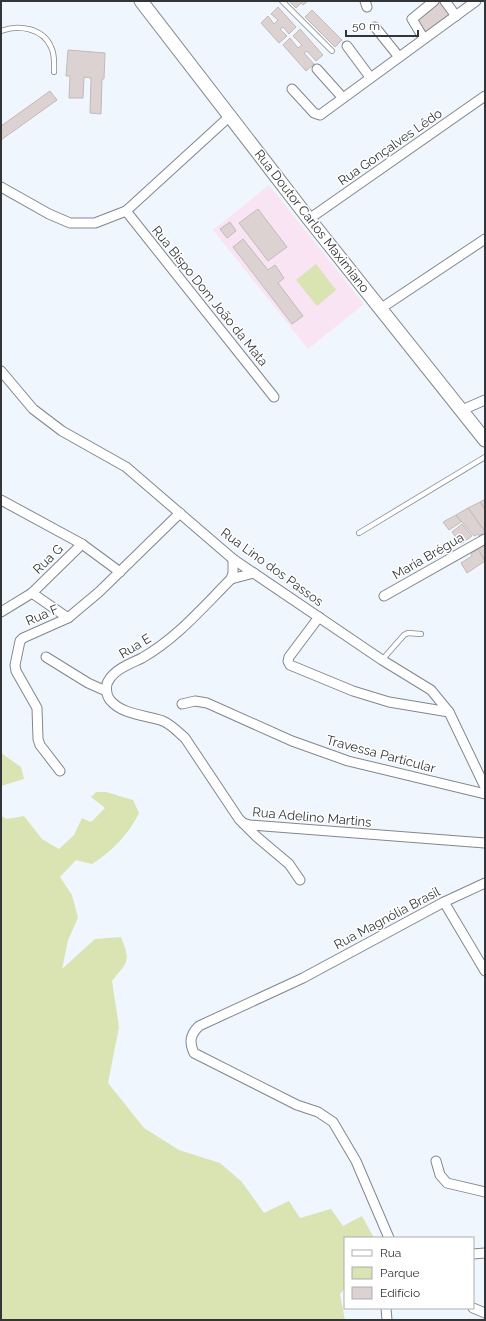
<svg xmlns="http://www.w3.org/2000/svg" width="486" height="1321" font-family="Raleway,sans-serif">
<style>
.education{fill:#f9e4f3}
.green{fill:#dae3b2}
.building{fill:#ddd2d2;stroke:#c3b9b8}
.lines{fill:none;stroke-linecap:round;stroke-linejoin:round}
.service-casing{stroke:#82878e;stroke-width:6}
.minor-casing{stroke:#82878e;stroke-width:11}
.secondary-casing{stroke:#82878e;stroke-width:15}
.service{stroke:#fff;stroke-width:4.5}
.minor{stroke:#fff;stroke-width:9}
.secondary{stroke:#fff;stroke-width:13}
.labels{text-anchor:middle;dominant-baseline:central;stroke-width:3;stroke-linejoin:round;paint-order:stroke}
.street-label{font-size:13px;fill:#333538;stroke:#fff}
</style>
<rect width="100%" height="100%" fill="#f0f6fd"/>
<path class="education" d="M269 185 364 304 308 349 213 230Z"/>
<g class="green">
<path d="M316 264 336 290 317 306 296 280Z"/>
<path d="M1 753 21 767 24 779 1 786Z"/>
<path d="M96 792H106L133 800 139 813C129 834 111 852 92 864L76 860 60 877 72 895 78 918 68 940 62 969 95 939 121 937C131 962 128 961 112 981L119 1027 108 1083 144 1128 179 1150 220 1163 242 1182 264 1213 289 1201 300 1218 331 1209 343 1226 362 1216 374 1238H345V1288L340 1294 345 1320H1V816L7 819 24 816 42 839 59 849 74 835 82 818 91 822 105 808 91 797Z"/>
</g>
<g class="building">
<path d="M289 1H308L303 5 301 3 296 8Z"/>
<path d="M441 1 451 16 425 34 415 20Z"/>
<path d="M278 7 296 27 289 34 283 27 280 29 287 36 279 43 261 23 268 16 274 24 278 20 271 14Z"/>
<path d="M312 10 342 40 335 47 305 17Z"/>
<path d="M300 29 323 55 316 61 307 51 304 53 314 64 306 71 283 45 290 38 298 48 302 45 293 36Z"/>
<path d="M68 50 105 53 104 79H102L101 114 90 113 91 78 84 77 83 98H69L70 76H66Z"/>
<path d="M50 91 57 100 1 140V126Z"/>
<path d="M258 209 287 247 268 261 239 223Z"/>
<path d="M230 222 236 231 227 238 220 229Z"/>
<path d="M243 239 268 270 275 265 284 278 278 283 303 316 292 324 233 247Z"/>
<path d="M485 499V509L480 502Z"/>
<path d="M480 502 485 509V532L468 508Z"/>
<path d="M468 508 485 532 479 536 478 534 474 536 456 515Z"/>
<path d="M456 515 461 522 449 530 443 522Z"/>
<path d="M462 524 472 536 461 544 452 532Z"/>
<path d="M485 543V561L477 548Z"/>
<path d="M478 549 485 561 467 573 461 563 472 556 471 554Z"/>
</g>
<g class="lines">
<defs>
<g id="service">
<path d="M282 1 332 51"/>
<path d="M1 31C18 24 43 28 51 47 55 54 54 64 54 72"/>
<path d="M359 533 485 457"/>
<path d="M382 660 404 635 408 633 421 634"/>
</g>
<g id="minor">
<path d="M365 1 367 7"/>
<path d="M445 1 456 16"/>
<path d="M375 27 399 57"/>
<path d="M424 39 412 19 434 1"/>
<path d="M347 46 370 77"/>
<path d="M317 69 343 98"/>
<path d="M292 89 314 113 320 115 476 1"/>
<path d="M1 187 49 214 70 223H95L126 211 230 116"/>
<path d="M126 211 274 397"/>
<path d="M309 219 485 96"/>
<path d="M380 309 485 239"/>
<path d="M1 371 33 409 62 431 126 467 233 559 382 660 431 690 449 712 485 787"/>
<path d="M462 410 485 400"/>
<path d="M1 500 82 544 120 572"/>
<path d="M233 559V573L231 579C203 607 177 638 142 658 132 663 115 669 109 680 105 685 106 695 110 700 122 715 147 715 163 721 172 725 178 732 185 738L239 819 257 837 289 864 300 880"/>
<path d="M231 579 254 573"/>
<path d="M32 593 68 618"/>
<path d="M384 596 485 539"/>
<path d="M1 612 32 593 82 544"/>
<path d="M319 617 289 657 288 661 290 665 353 691 389 702 449 712"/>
<path d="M46 657 88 683 106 691"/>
<path d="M182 704 195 701 207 703 292 741 348 761 485 794"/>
<path d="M60 771 40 745 38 739 37 708 16 671 15 665 20 641 23 638 68 618 99 592 180 513"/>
<path d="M243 823 250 825 485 843"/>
<path d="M444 902 485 971"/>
<path d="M436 1161 440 1175 447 1183 485 1192"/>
<path d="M389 1238 356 1161 333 1122 318 1112 297 1105 194 1053C189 1042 190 1035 199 1026L303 978 444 902 485 883"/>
<path d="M473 1254 485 1253"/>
<path d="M386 1308 387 1320"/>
<path d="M473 1308 485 1313"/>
</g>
<path id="secondary" d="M141 1 309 219 485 440"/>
</defs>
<use href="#service" class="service-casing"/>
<use href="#minor" class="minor-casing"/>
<use href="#secondary" class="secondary-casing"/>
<use href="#service" class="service"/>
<use href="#minor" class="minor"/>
<use href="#secondary" class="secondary"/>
</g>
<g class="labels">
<g class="street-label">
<text transform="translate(390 147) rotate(-35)">Rua Gonçalves Lêdo</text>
<text transform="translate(312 221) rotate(52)">Rua Doutor Carlos Maximiano</text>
<text transform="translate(210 296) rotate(51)">Rua Bispo Dom João da Mata</text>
<text transform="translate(428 556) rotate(-30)">Maria Brégua</text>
<text transform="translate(48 559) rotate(-44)">Rua G</text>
<text transform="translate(272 567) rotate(36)">Rua Lino dos Passos</text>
<text transform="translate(42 615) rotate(-23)">Rua F</text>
<text transform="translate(135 646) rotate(-31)">Rua E</text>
<text transform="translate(381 754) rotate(15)">Travessa Particular</text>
<text transform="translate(312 817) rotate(5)">Rua Adelino Martins</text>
<text transform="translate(387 918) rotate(-28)">Rua Magnólia Brasil</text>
</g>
</g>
<rect width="486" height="1321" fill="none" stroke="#333538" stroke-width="4"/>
<rect x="344" y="1237" width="130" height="72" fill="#ffffff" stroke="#adaeaf"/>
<rect x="352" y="1250" width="20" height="6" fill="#ffffff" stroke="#adaeaf"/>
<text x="380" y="1257" font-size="12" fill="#333538">Rua</text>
<rect x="352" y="1267" width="20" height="12" fill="#dae3b2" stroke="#adaeaf"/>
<text x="380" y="1277" font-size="12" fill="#333538">Parque</text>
<rect x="352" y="1287" width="20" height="12" fill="#ddd2d2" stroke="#adaeaf"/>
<text x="380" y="1297" font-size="12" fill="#333538">Edifício</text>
<path d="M346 30v6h72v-6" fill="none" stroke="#333538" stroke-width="2"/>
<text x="352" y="30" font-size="12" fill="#333538" stroke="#ffffff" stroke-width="3" paint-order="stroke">50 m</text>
</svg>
